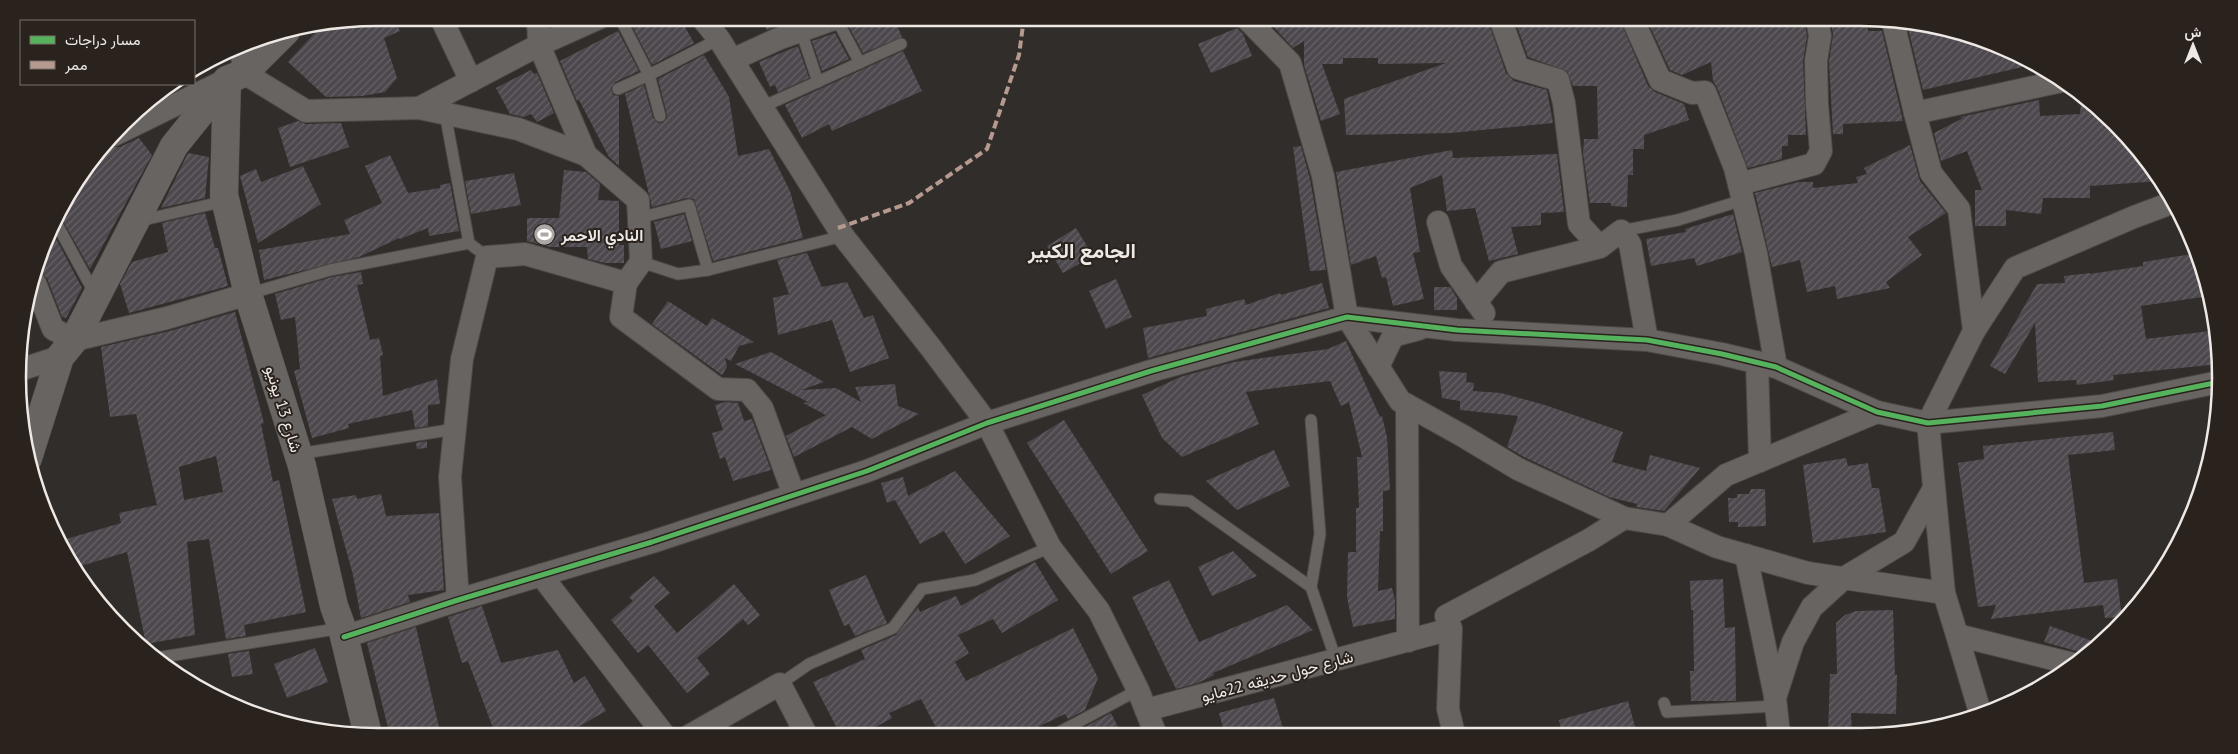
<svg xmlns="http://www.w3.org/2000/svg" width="2238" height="754" font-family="'PT Sans',Vazirmatn,sans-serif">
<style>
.building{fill:url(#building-hatch);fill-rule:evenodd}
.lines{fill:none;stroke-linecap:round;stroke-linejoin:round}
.service-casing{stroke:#4c4845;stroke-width:13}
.minor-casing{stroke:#4c4845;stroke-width:24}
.tertiary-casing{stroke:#4c4845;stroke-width:29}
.service{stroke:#686462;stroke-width:11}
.minor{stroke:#686462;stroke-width:22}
.tertiary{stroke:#686462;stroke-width:28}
.quiet{stroke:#b69a8f;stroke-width:4;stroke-dasharray:8 4;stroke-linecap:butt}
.cycleway-casing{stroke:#2a221d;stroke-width:8}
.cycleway{stroke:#56b35d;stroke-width:5}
.labels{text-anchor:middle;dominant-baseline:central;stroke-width:4;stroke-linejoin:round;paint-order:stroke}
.poi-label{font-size:16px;font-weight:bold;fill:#eee9e5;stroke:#2a221d;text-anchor:start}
.street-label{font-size:16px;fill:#eee9e5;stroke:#2a221d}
.district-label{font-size:21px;font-weight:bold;fill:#eee9e5;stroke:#2a221d}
.rim{fill:none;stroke:#eee9e5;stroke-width:2.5}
</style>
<defs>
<pattern id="building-hatch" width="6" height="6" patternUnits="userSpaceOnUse" patternTransform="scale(1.25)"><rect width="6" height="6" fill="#4d484d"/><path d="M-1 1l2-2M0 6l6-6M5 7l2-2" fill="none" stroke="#676266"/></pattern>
</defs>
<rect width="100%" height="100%" fill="#312d2a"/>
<g class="building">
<path d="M377 18H394L400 31 384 38 397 78 385 92 362 96 326 97 288 62 324 23Z"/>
<path d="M639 18H680L694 43 652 65 630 22Z"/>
<path d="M761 18H799L767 30Z"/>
<path d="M850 18H894L902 37 863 53 848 25Z"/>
<path d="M1283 18H1392V20H1439L1438 18H1487L1506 73 1514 81 1547 90 1553 123 1451 133 1346 135 1344 99 1446 63 1378 64V58H1343V64H1322L1340 114 1321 121 1304 65V41L1293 48 1272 25Z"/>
<path d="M1514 18H1619L1648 86 1655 92 1684 104 1689 120 1644 135V149H1633V175H1628L1627 207 1611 206V203H1590L1583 153 1584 139H1598L1597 86H1573L1567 71 1528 57Z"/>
<path d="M1646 18H1651L1652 24 1686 23V18H1804L1807 36 1803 61 1806 135H1788V146H1782V159L1748 168 1717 87 1713 81 1711 62 1682 75 1670 70Z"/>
<path d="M1830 18H1866L1868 31H1882L1903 121 1843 124V134H1833L1829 62 1833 34Z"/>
<path d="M1907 24 1954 30 2020 54 2035 64 1923 90Z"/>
<path d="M1237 28 1243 34 1252 56 1211 73 1198 44Z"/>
<path d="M618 31 639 71 615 82 611 88 613 95 619 96V166L609 157 579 100 577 101 560 61Z"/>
<path d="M835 33 849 59 822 71 812 41Z"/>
<path d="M798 46 809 78 778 92 775 85 770 87 759 62Z"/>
<path d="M903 51 922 91 832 131 829 124 802 138 785 105Z"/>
<path d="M704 55 729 97 738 156 769 149 790 191 803 238 713 261 694 199 687 198 652 207 625 94 644 85 653 118 658 123H662L667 118V115L658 79Z"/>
<path d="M531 70 534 74 537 73 554 113 537 122 531 114 524 117 510 114 496 88Z"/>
<path d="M2082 94 2131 140 2160 181 2090 186V198H2043L2041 214 2006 210V226H1975V190H1982L1967 151 1941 161 1934 133 1963 118 1960 117 2039 100 2040 116 2080 114Z"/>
<path d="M298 121 306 124 341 123 349 147 290 167 278 128Z"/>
<path d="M139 138 152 155 90 269 59 214 111 147H120Z"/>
<path d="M1910 145 1920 181 1946 213 1908 237 1922 255 1886 282 1890 288 1837 299 1835 286 1807 292 1800 260 1772 267 1755 193 1799 182H1813V188L1858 183 1856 177 1867 174 1864 168Z"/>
<path d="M1301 146 1310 179 1326 270 1310 271 1293 147Z"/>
<path d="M1452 150 1453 158 1557 154 1564 212 1541 213V225L1511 227 1518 254 1489 261 1475 208 1447 211 1442 175 1410 188 1420 252 1413 253 1424 299 1393 306 1386 277 1382 278 1376 256 1351 265 1336 172Z"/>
<path d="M188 153 209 157 205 198 161 208Z"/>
<path d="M390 155 408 193 440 188V185L450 183 459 231 429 236 428 228 400 239 399 238 359 257 264 280 259 250 350 234 344 220 382 203 365 166Z"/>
<path d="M303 166 321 204 258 243 240 176 256 169 261 182Z"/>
<path d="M564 170 586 172 600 184 598 200 619 201V245H624V263H605L588 259 587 247H550L527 241V218H559Z"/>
<path d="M514 173 521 205 471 214 465 181Z"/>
<path d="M205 213 215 248H218L228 286 129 313 120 284 132 262 168 252 162 223Z"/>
<path d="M684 214 692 241 661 249 654 222Z"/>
<path d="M1733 214 1742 252 1697 266 1694 258 1651 266 1646 239 1686 232 1685 229Z"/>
<path d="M1076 228 1093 256 1063 273 1047 246Z"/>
<path d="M51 229 82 288 66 318 62 317 47 278 39 271Z"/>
<path d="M807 253 822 287 847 282 864 318 873 315 889 358 850 372 832 320 778 335 773 298 789 294 777 260Z"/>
<path d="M2198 253 2209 296 2141 306 2146 339 2217 330 2219 364 2113 375 2114 380 2077 385 2076 380 2038 382 2035 323 2005 374 1990 366 2037 284 2065 283 2064 276 2090 273V274L2143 266V262Z"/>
<path d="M361 272 363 284 357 285 370 340 379 338 383 355 380 356 383 396 437 379 440 404 428 405V426L415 428 412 410 348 424 349 428 312 438 294 371 300 369 295 317 281 320 275 294 332 277Z"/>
<path d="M1116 279 1132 317 1106 329 1089 291Z"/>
<path d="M1322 283 1329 308 1148 358 1143 328 1207 316 1206 309 1244 299 1246 305 1280 293 1281 295Z"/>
<path d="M1434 287H1450L1457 298V310H1434Z"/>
<path d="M668 301 707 326 712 318 754 342 739 346 731 361 725 358 727 367 722 375 652 324Z"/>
<path d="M235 312 264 423 261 424 273 482 279 480 306 612 244 625 246 636 226 639 209 539 187 542 195 635 146 644 127 552 74 568 63 540 121 523 119 513 157 505 136 414 110 417 101 347 170 331ZM216 456 223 492 184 500 179 467Z"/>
<path d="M1346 341 1380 417 1382 416 1387 437 1390 490 1383 491V531H1380L1378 591 1392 588 1395 600V619L1353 627 1347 597 1348 552H1356V508H1359L1357 457H1362L1349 402 1341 406 1330 381 1246 392 1259 424 1182 457 1162 438 1142 395 1180 377 1234 362 1328 349Z"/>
<path d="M771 352 824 382 801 390 836 388 861 402 855 387 895 384 898 406 919 414 872 439 852 427 794 457 786 436 826 415 803 403 808 402 735 364Z"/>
<path d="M1439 371 1467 373 1466 382 1474 383 1473 391 1501 393 1545 405 1623 432 1612 462 1646 471 1650 455 1700 468 1664 511 1636 507 1637 504 1609 497 1524 457 1507 447 1518 416 1460 410V401L1442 398Z"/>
<path d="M725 402 738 403 744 421 752 419 771 470 733 481 725 457 720 459 712 433 723 430 715 405Z"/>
<path d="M1064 420 1148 551 1111 574 1027 443Z"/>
<path d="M2113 432 2115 450 2068 455 2084 583 2117 579 2122 617 2105 618 2103 605 1991 619 1996 605 1978 607 1958 463 1984 459 1983 446Z"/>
<path d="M427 441V448L417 449 416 443Z"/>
<path d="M1274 450 1290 486 1237 510 1206 481Z"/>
<path d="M1846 458 1848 466 1868 463 1872 488H1879L1886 532 1813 543 1803 465Z"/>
<path d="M955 471 1010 536 965 564 944 531 920 544 895 500 887 503 881 483 903 477 908 496Z"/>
<path d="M1751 489H1765L1766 526 1738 527V522H1729L1728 498H1737V494H1749Z"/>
<path d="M381 494 386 516 439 513 444 590 408 595 410 602 361 618 353 575 332 499 356 495 357 499Z"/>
<path d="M1233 551 1257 576 1212 596 1198 567Z"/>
<path d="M1035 562 1058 600 1002 633 993 619 958 635 969 653 955 662 966 681 1073 628 1098 678 1085 710 1068 719 1065 714 1021 735H940L921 699 889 713 892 718 859 736H841L813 682 865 659 861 650 896 635 918 607 920 612 956 596 961 606Z"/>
<path d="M866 575 887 623 855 636 849 624 844 626 829 590Z"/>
<path d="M654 576 670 593 654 606 677 633 734 584 760 615 748 625 743 619 697 658 710 674 687 693 648 645 638 653 611 620 633 601 629 597Z"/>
<path d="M1723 579 1725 628 1735 627 1736 701H1691L1690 671H1694L1693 610H1691L1690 581Z"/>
<path d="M1169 580 1199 642 1287 605 1313 630 1213 673 1214 675 1198 683 1176 689 1132 597Z"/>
<path d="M482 606 501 663 558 650 574 683 585 676 606 711 562 736H496L468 661 462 663 448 617Z"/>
<path d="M1893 610 1895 675H1897L1896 714 1851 713 1852 734H1828L1830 674H1837L1836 623 1845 615 1856 611Z"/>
<path d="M2050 626 2101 644 2084 656 2076 651 2044 642Z"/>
<path d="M416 627 441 736H390L367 643Z"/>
<path d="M315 648 328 682 287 698 274 664Z"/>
<path d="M249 651 253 674 232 677 228 654Z"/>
<path d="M1274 698 1285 735H1225L1219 713Z"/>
<path d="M1628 701 1637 734H1562L1559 720Z"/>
<path d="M1111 713 1122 735H1070Z"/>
</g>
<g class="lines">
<defs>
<g id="service">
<path d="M620 18 649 75 660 116"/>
<path d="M836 18 860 63"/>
<path d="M801 31 818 82"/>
<path d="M618 89 649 75 719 39"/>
<path d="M762 107 901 44"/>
<path d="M445 113 469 243 487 257"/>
<path d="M639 218 689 205 708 270"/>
<path d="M54 219 95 294"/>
<path d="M139 221 225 201"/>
<path d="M1621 231 1678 220 1743 200"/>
<path d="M641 262 678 274 708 270 843 236"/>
<path d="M248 294 330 270 469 243"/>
<path d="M1311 420 1320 534 1311 587 1336 660"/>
<path d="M298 454 455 429"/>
<path d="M1160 499 1190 501 1311 587"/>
<path d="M156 658 342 628"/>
<path d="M780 684 809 664 893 628 922 589 975 580 1050 547"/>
<path d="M1664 703 1667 712 1776 706"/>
<path d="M1054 735 1138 690"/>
</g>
<g id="minor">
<path d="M441 18 471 81"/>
<path d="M538 18 539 45 586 155"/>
<path d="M702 18 719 39 843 236 931 348 987 423 1050 547 1099 611 1138 690 1156 735"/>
<path d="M1246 18 1290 63 1323 176 1347 317 1400 401 1463 436 1518 469 1624 518 1668 525 1717 547 1808 573 1944 593 1957 635 2073 664"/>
<path d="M1500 18 1518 68 1558 80 1564 103 1579 224 1600 247 1621 231 1630 244 1647 340"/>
<path d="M1632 18 1660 80 1692 93 1705 92 1735 168 1739 184 1756 253 1776 367"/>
<path d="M1893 22 1915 113"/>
<path d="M241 44 244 73 306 111 419 108 518 129 586 155 638 200 641 262 626 283"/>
<path d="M732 60 778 39 837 18"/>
<path d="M419 108 539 45 599 18"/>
<path d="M114 135 226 80"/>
<path d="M1739 184 1814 164 1821 151 1817 104 1816 61 1820 36 1817 18"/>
<path d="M1438 222 1451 266 1484 313"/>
<path d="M35 283 53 329 74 340 167 318 248 294"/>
<path d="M1476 302 1501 272 1600 247"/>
<path d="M1974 331 1959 209 1931 173 1915 113 2062 81"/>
<path d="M1757 362 1760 461"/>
<path d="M1378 367 1393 336 1419 329"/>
<path d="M19 370 60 357"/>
<path d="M1407 405 1408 641"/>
<path d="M1668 525 1726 475 1877 412"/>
<path d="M1746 555 1775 696"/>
<path d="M541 575 665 736"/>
<path d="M1944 593 1928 423 1974 331 2015 268 2134 217 2174 202"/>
<path d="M458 600 450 477 462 359 487 257 525 254 626 283 621 317 718 389 747 390 762 408 794 495"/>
<path d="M1957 635 1980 712"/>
<path d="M344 637 458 600 652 542 867 471 987 423 1151 371 1347 317 1457 330 1647 340 1722 354 1776 367 1877 412 1928 423 2102 406 2219 382"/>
<path d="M1146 710 1451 629"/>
<path d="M1454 734 1448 709 1451 629 1446 616 1589 540 1624 518"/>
<path d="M1779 734 1775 698 1793 642 1812 607 1844 578 1904 542 1933 490"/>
<path d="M689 736 780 684 807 736"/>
</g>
<g id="tertiary">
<path d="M227 80 224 195 248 294 302 466 334 606 342 628 368 735"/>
<path d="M28 458 60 357 74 340 174 146 227 80 244 73 286 31"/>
</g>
</defs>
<use href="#service" class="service-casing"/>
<use href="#minor" class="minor-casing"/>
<use href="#tertiary" class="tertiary-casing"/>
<use href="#service" class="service"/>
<use href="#minor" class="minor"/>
<use href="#tertiary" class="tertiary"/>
<path class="quiet" d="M838 228 909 203 987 149 1019 55 1024 18"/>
<defs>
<path id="cycleway" d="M344 637 458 600 652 542 867 471 987 423 1151 371 1347 317 1457 330 1647 340 1722 354 1776 367 1877 412 1928 423 2102 406 2219 382"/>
</defs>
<use href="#cycleway" class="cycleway-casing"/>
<use href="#cycleway" class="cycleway"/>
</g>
<defs>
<symbol id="stadium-disc" viewBox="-11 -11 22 22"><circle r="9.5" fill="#aca7a4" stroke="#2a221d"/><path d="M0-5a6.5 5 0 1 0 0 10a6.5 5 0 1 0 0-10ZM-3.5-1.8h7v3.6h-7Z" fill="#fff"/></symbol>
</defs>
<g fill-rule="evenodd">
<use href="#stadium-disc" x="532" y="222" width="25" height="25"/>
</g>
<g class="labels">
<g class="poi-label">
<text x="561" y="235">النادي الاحمر</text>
</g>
<g class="street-label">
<text transform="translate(284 409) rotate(73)">شارع 13 يونيو</text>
<text transform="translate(1277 676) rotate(-15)">شارع حول حديقه 22مايو</text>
</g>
<g class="district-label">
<text x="1082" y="250">الجامع الكبير</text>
</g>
</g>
<path d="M0 0H2238V754H0ZM377 26H1861A351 351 0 0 1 2212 377V377A351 351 0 0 1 1861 728H377A351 351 0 0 1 26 377V377A351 351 0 0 1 377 26Z" fill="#2a221d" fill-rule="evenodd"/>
<path class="rim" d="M377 26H1861A351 351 0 0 1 2212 377V377A351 351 0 0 1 1861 728H377A351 351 0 0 1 26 377V377A351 351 0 0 1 377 26Z"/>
<rect x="20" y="20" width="175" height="65" fill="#2a221d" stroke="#78726d"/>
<rect x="30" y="36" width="25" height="8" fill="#56b35d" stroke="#78726d"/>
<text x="65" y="45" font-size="15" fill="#eee9e5">مسار دراجات</text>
<rect x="30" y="61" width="25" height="8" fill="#b69a8f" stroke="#78726d"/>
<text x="65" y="70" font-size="15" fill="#eee9e5">ممر</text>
<g transform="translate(2193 45)" stroke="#2a221d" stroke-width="4" paint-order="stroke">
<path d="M0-4L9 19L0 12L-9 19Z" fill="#eee9e5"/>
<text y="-8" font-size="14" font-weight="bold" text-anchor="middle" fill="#eee9e5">ش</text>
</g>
</svg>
